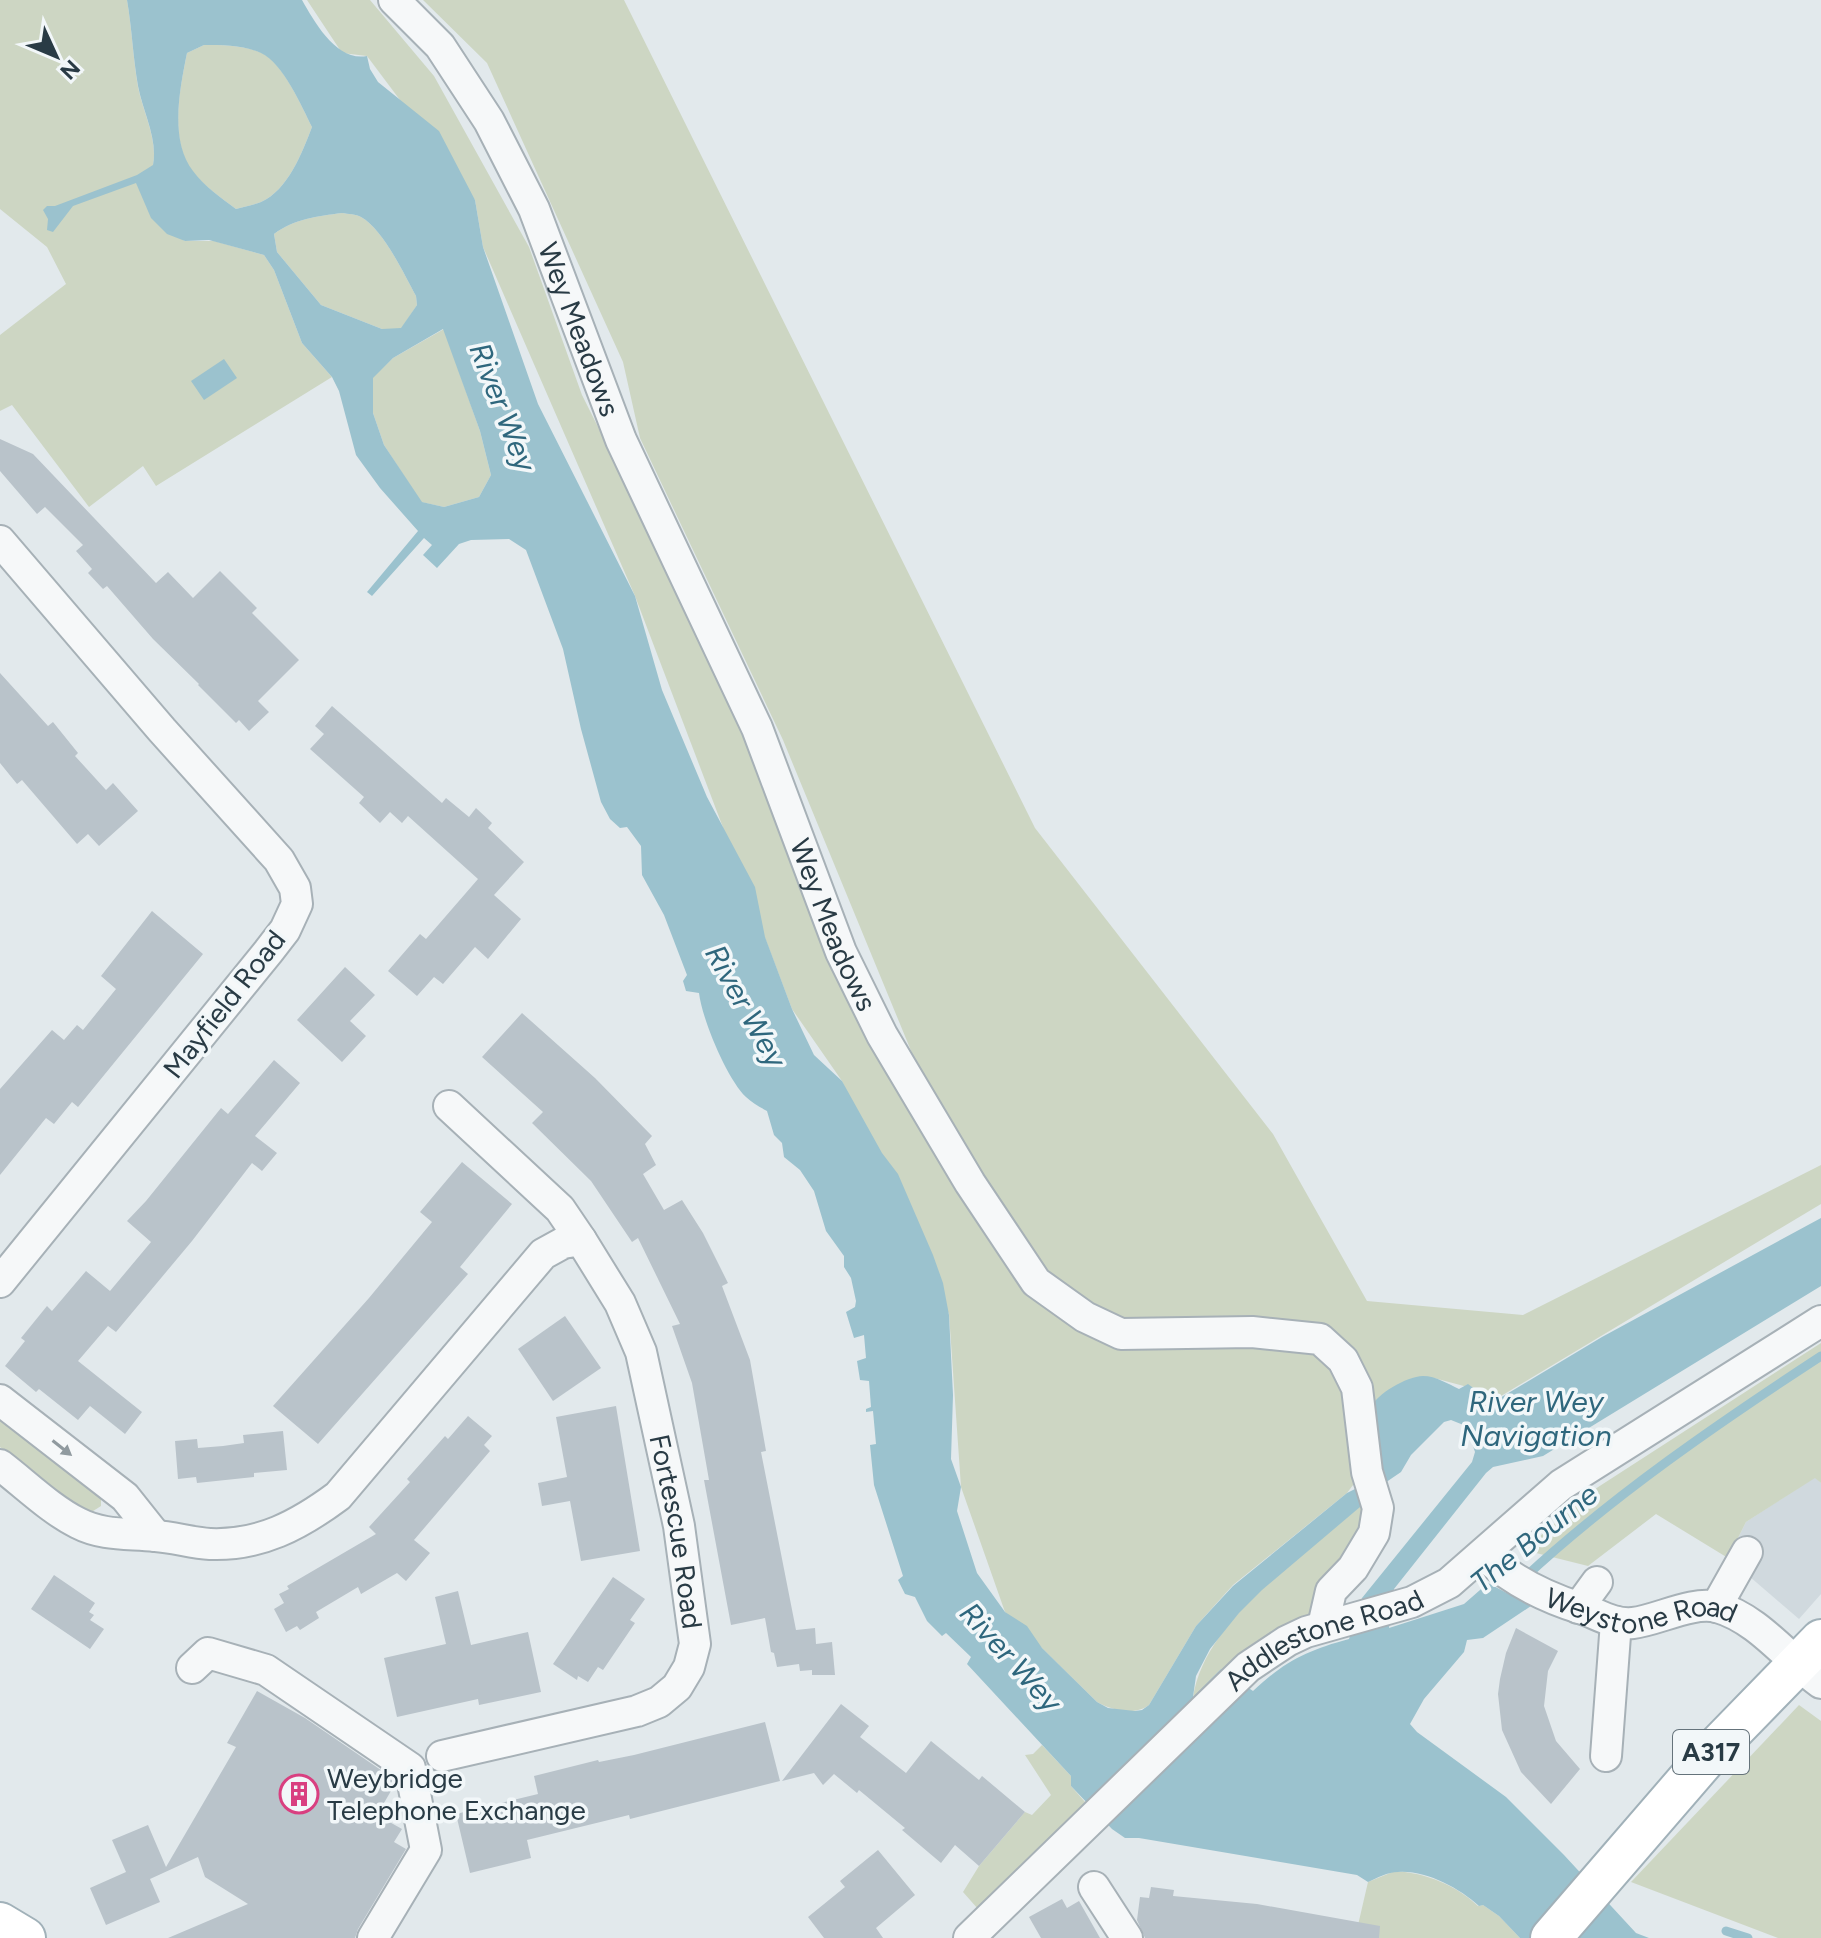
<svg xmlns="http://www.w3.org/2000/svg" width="1821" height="1938" font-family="Figtree,sans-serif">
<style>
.built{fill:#d0d9de}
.green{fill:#cdd6c3}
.water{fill:#9bc2ce;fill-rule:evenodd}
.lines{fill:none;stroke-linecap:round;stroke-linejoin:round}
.stream{stroke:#9bc2ce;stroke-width:9}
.building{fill:#b9c3ca}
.minor-casing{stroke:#a7b1b7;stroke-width:34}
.major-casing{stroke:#a1b1b9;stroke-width:44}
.minor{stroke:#f6f8f9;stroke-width:30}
.major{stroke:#fff;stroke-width:40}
.oneway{fill:#909a9f}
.labels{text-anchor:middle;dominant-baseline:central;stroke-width:7;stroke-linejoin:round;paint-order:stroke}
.shield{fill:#f2f7f9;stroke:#65737b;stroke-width:2}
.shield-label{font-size:26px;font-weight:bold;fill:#293b45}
.street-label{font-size:28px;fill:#293b45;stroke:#f2f7f9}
.poi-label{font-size:28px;fill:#293b45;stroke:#f2f7f9;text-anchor:start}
.water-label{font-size:30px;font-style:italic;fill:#2f677d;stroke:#f2f7f9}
</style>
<rect width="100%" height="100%" fill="#e2e9ec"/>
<path class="built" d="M1815 1477 1821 1483V1594L1799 1619 1728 1558 1746 1522Z"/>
<g class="green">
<path d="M0 0H127C132 29 133 58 138 87 143 112 158 140 153 165L184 241H214L264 255 274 270 302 343 332 377 156 486 143 466 89 507 12 405 0 411V335L66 284 47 247 0 209Z"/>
<path d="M307 0H370L434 76 529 247 582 395 740 710 989 1240 783 740 640 438 623 362 487 63 423 0H624L1035 828 1273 1134 1367 1301 1523 1315 1821 1165V1204L1501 1396 1434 1378 1347 1493 1233 1585 1196 1626 1149 1705C1135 1716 1111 1710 1097 1702L1005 1612 961 1487 949 1314 842 1081 792 1009 635 596 483 247 475 200 367 56 342 53Z"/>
<path d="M204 45C223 45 244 45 262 53 283 63 302 107 312 127 302 153 288 190 261 202 253 205 244 207 236 209 221 198 204 186 192 171 169 140 180 88 187 53Z"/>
<path d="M342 213C348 214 356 214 361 217 383 229 404 274 416 296L417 305 401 329H382L321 305 277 252 274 234C294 219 318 216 342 213Z"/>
<path d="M444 329 480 431 491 475 479 497 444 507 421 502 384 445 373 413V377L393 358Z"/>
<path d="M1821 1343V1483L1815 1478 1746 1522 1728 1558 1656 1514 1588 1566 1524 1550 1592 1491Z"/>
<path d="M0 1412 101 1492V1506L90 1513 83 1512 0 1447Z"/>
<path d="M1368 1497 1375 1498 1323 1626 1230 1673 1221 1669 1193 1698C1204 1620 1302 1557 1359 1507Z"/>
<path d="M1799 1705 1821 1721V1938H1778L1631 1882Z"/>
<path d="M1042 1745 1071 1776V1786L1085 1802 1078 1811 1082 1817 978 1909 963 1892 979 1866 1025 1812 1032 1815 1051 1795 1025 1755 1033 1754Z"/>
<path d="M1395 1871C1426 1873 1456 1885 1478 1906L1483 1905 1499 1916 1520 1938H1355L1368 1882Z"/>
</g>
<g class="water">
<path d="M127 0H302C315 23 337 62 367 56L370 69 378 82 439 131 475 200 483 247 538 404 635 596 662 690 707 797 755 887 765 937 792 1009 814 1055 842 1081 882 1153 898 1174 933 1255 943 1283 949 1315 953 1395 951 1459 961 1487 957 1511 977 1573 1005 1612 1027 1626 1042 1648 1097 1702 1108 1708 1135 1711 1142 1710 1149 1705 1196 1626 1233 1586 1347 1493 1363 1485C1365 1467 1364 1423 1370 1409 1377 1393 1406 1377 1423 1376 1436 1376 1448 1384 1459 1389L1468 1384 1484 1396 1500 1398 1602 1337 1821 1218V1286L1543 1456 1493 1467 1486 1473 1394 1589 1389 1628 1464 1604 1488 1583 1531 1606 1483 1638 1467 1640 1464 1652 1424 1699 1410 1724 1417 1732 1506 1797 1564 1855 1636 1933 1649 1938H1520L1499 1916 1483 1905 1479 1906C1459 1888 1426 1870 1398 1872 1388 1872 1377 1878 1368 1882L1357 1875 1139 1838H1125L1112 1829 1071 1786V1776L967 1664 971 1657 946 1633 942 1636 927 1621 915 1597 905 1594 898 1580 903 1576 874 1485 870 1445 876 1444 873 1411 866 1412V1409L871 1407 869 1381 860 1380 857 1361 866 1358 864 1335 854 1338 846 1312 855 1307 856 1301 851 1278 844 1267V1256L826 1231 814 1191 800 1170 784 1157 782 1143 774 1135 767 1111C760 1107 752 1103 746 1097 727 1079 702 1019 699 993L686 991 683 981 687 975 664 915 642 875 641 846 627 827 620 828 610 819 601 802 581 729 563 649 526 550 509 539 471 540 459 544 437 568 423 555 432 545 424 538 372 596 367 592 418 531 380 488 356 455 339 391 332 377 302 343 274 270 264 255 209 240 185 241 167 234 151 218 136 183 73 206 53 232 47 230 48 219 43 210 47 206H55L137 175 153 165C158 139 143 112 138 86 133 58 132 29 127 0ZM204 45C223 45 243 45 261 53 283 63 302 107 312 127 302 153 288 190 261 202 253 205 244 207 236 209 221 198 204 186 193 171 169 140 180 88 187 53ZM342 213C348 214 356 214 361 217 383 229 404 274 416 296L417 305 401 328 382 329 321 305 277 252 274 234C294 219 318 216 342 213ZM443 329 480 431 491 475 479 497 444 507 422 502 384 445 373 413V378L393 358ZM1451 1420 1466 1426 1475 1452 1472 1462 1362 1598 1349 1639C1308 1650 1285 1661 1253 1691L1221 1669 1193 1697 1196 1676 1210 1649 1239 1613 1262 1590 1360 1507 1379 1487 1401 1472 1411 1455 1444 1422Z"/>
<path d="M224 359 237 378 204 400 191 381Z"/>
</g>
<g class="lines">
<g class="stream">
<path d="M1523 1579C1612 1496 1720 1422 1821 1356"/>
<path d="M1726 1931 1748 1938"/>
</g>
</g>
<g class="building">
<path d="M0 439 33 454 156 583 168 572 193 598 220 571 257 608 252 613 299 660 258 701 269 712 249 731 239 720 236 723 198 685 199 684 153 639 107 586 103 589 88 573 92 569 76 551 83 545 45 507 37 514 0 471Z"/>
<path d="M0 673 48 726 53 722 78 753 75 756 106 790 113 783 138 811 99 846 88 834 77 844 22 780 17 784 0 763Z"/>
<path d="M332 706 442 803 446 798 469 817 476 808 492 823 488 828 524 862 494 895 521 919 488 959 475 947 443 984 434 977 417 996 388 971 420 934 426 939 478 879 408 816 402 823 390 812 380 823 359 803 364 797 310 749 324 734 315 726Z"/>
<path d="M152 911 203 954 78 1107 72 1102 54 1124 46 1118 0 1175V1089L52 1030 64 1040 77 1025 83 1030 116 989 101 976Z"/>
<path d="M345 967 375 995 350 1021 366 1036 342 1062 297 1020Z"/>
<path d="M522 1013 595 1078 652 1136 645 1144 656 1165 643 1174 664 1210 682 1200 703 1233 728 1283 722 1286 750 1360 766 1451 761 1452 796 1630 815 1628 816 1644 832 1642 835 1675H812V1670L800 1671 799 1664 777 1667 774 1653 771 1652 765 1618 731 1625 704 1480H709L692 1383 672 1326 680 1324 638 1238 632 1242 591 1181 532 1123 543 1112 482 1057Z"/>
<path d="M274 1060 300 1083 255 1136 277 1153 262 1171 252 1163 192 1241 116 1332 108 1326 78 1361 142 1412 125 1434 90 1406 78 1420 39 1389 36 1392 5 1366 25 1341 21 1338 47 1306 52 1311 86 1271 110 1291 151 1242 127 1221 146 1201 221 1108 228 1114Z"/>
<path d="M462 1162 512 1204 460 1267 468 1274 318 1444 273 1406 369 1298 432 1222 420 1212Z"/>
<path d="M565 1316 601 1368 553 1401 518 1349Z"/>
<path d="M616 1406 640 1551 581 1561 570 1501 542 1506 538 1483 567 1477 556 1417Z"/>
<path d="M468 1416 492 1436 484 1445 490 1451 414 1540 430 1553 406 1581 397 1573 361 1594 358 1587 316 1612 319 1618 300 1630 297 1626 286 1632 274 1609 284 1603 279 1594 289 1589 287 1586 376 1534 369 1527 410 1482 407 1479 445 1436 448 1439Z"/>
<path d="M283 1431 287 1470 254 1473V1477L197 1483 196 1477 178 1479 175 1441 197 1439 198 1448 223 1446 244 1443 243 1435Z"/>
<path d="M54 1575 95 1603 89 1612 94 1615 90 1620 104 1629 90 1649 31 1609Z"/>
<path d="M613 1577 645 1599 630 1620 635 1623 603 1670 598 1667 588 1682 578 1676 577 1680 553 1664Z"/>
<path d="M458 1591 471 1645 528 1632 541 1692 479 1705 478 1699 397 1717 384 1658 446 1644 435 1597Z"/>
<path d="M1516 1628 1558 1651 1548 1671 1544 1706 1556 1741 1580 1769 1551 1804 1521 1772 1502 1730 1498 1694 1500 1679 1506 1653Z"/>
<path d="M257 1691 305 1718 394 1779 395 1784 377 1815 402 1829 394 1842 406 1849 358 1929 355 1938H168L248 1904 205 1877 198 1857 150 1879 160 1902 106 1925 90 1888 126 1872 112 1840 148 1825 166 1867 236 1747 227 1743Z"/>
<path d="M841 1704 869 1726 860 1737 906 1773 931 1741 979 1780 982 1776 1025 1812 979 1866 955 1845 941 1863 902 1830 905 1828 859 1790 857 1793 834 1774 823 1785 814 1773 782 1781Z"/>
<path d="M765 1722 780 1781 630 1819 629 1815 527 1840 531 1858 470 1873 456 1814 538 1794 534 1776 598 1760 599 1762 634 1755Z"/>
<path d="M878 1850 915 1895 876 1928 883 1938H824L808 1917 845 1887 840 1881Z"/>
<path d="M1151 1887 1174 1890 1173 1896 1257 1904 1380 1926 1379 1938H1145L1137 1920 1140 1897 1149 1898Z"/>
<path d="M1062 1899 1067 1908 1079 1901 1100 1938H1041L1029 1917Z"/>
</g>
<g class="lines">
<defs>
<g id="minor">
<path id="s1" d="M394 0 440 46 489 121 534 209 621 440 757 728 841 952 882 1035 970 1183 1036 1282 1085 1317 1121 1334 1252 1332 1320 1339 1343 1360 1357 1388 1367 1472 1378 1508 1374 1533 1353 1568 1331 1591 1323 1626"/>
<path d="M0 541 162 730 279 860 295 888 297 904 285 930 268 952 0 1282"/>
<path d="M449 1106 560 1209 581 1240"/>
<path d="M0 1400 125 1497 156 1536"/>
<path id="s2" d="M0 1465C25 1484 50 1509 78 1523 103 1536 129 1533 155 1536 173 1537 192 1543 210 1544 260 1546 299 1525 338 1496L543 1254 563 1243 581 1240 620 1303 641 1352 679 1526 695 1644 689 1667 677 1687 659 1702 637 1711 442 1756"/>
<path id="s3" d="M1484 1555C1511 1580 1545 1597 1580 1608 1598 1614 1613 1625 1633 1623 1658 1620 1692 1601 1717 1607 1759 1619 1787 1659 1821 1683"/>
<path d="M1716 1607 1747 1552"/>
<path d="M1578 1608 1597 1582"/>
<path d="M192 1668 208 1653 266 1670 410 1768 426 1850 373 1938"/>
<path d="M1606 1756 1616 1622"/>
<path d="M1094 1887 1127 1938"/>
<path id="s4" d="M969 1938 1248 1667 1287 1641 1306 1632 1412 1602 1449 1583 1561 1485 1821 1321"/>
</g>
<g id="major">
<path d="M0 1923 25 1938"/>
<path d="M1551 1938 1709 1755 1821 1640"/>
</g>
</defs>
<use href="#minor" class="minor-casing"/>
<use href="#major" class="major-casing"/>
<use href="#minor" class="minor"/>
<use href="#major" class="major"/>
</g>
<defs><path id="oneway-solid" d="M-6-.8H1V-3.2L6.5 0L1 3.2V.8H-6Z" transform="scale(2)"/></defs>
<use class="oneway" href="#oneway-solid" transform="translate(62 1448) rotate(38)"/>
<defs>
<symbol id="building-ring" viewBox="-11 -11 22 22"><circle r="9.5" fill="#f2f7f9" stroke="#d93f80" stroke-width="1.5"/><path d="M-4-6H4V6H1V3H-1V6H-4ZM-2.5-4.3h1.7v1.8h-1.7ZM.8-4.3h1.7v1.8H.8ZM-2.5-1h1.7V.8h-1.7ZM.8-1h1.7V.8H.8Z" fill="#d93f80"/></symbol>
</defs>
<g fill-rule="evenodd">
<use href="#building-ring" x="277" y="1772" width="44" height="44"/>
</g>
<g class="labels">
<rect class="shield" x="1673" y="1730" width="76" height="44" rx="6"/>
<g class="shield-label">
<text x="1711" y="1752">A317</text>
</g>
<g class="street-label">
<text stroke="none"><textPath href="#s1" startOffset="382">Wey Meadows</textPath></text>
<text stroke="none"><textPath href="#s1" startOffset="1030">Wey Meadows</textPath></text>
<text transform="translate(224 1004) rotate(-52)">Mayfield Road</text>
<text stroke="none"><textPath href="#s2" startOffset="1040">Fortescue Road</textPath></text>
<text stroke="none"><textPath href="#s3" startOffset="174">Weystone Road</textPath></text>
<text stroke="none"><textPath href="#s4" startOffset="470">Addlestone Road</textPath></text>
</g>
<g class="poi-label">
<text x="327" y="1778">Weybridge<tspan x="327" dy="32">Telephone Exchange</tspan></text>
</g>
<g class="water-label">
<text transform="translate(503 407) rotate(69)">River Wey</text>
<text transform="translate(746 1006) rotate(61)">River Wey</text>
<text x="1536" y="1401">River Wey<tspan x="1536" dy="34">Navigation</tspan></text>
<text transform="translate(1534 1538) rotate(-39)">The Bourne</text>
<text transform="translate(1011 1657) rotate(48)">River Wey</text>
</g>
</g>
<g transform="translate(56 56) rotate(134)" stroke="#f2f7f9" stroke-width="6" paint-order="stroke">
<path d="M0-6L14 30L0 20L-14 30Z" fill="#293b45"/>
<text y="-12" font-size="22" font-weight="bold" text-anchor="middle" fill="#293b45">N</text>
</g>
</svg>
